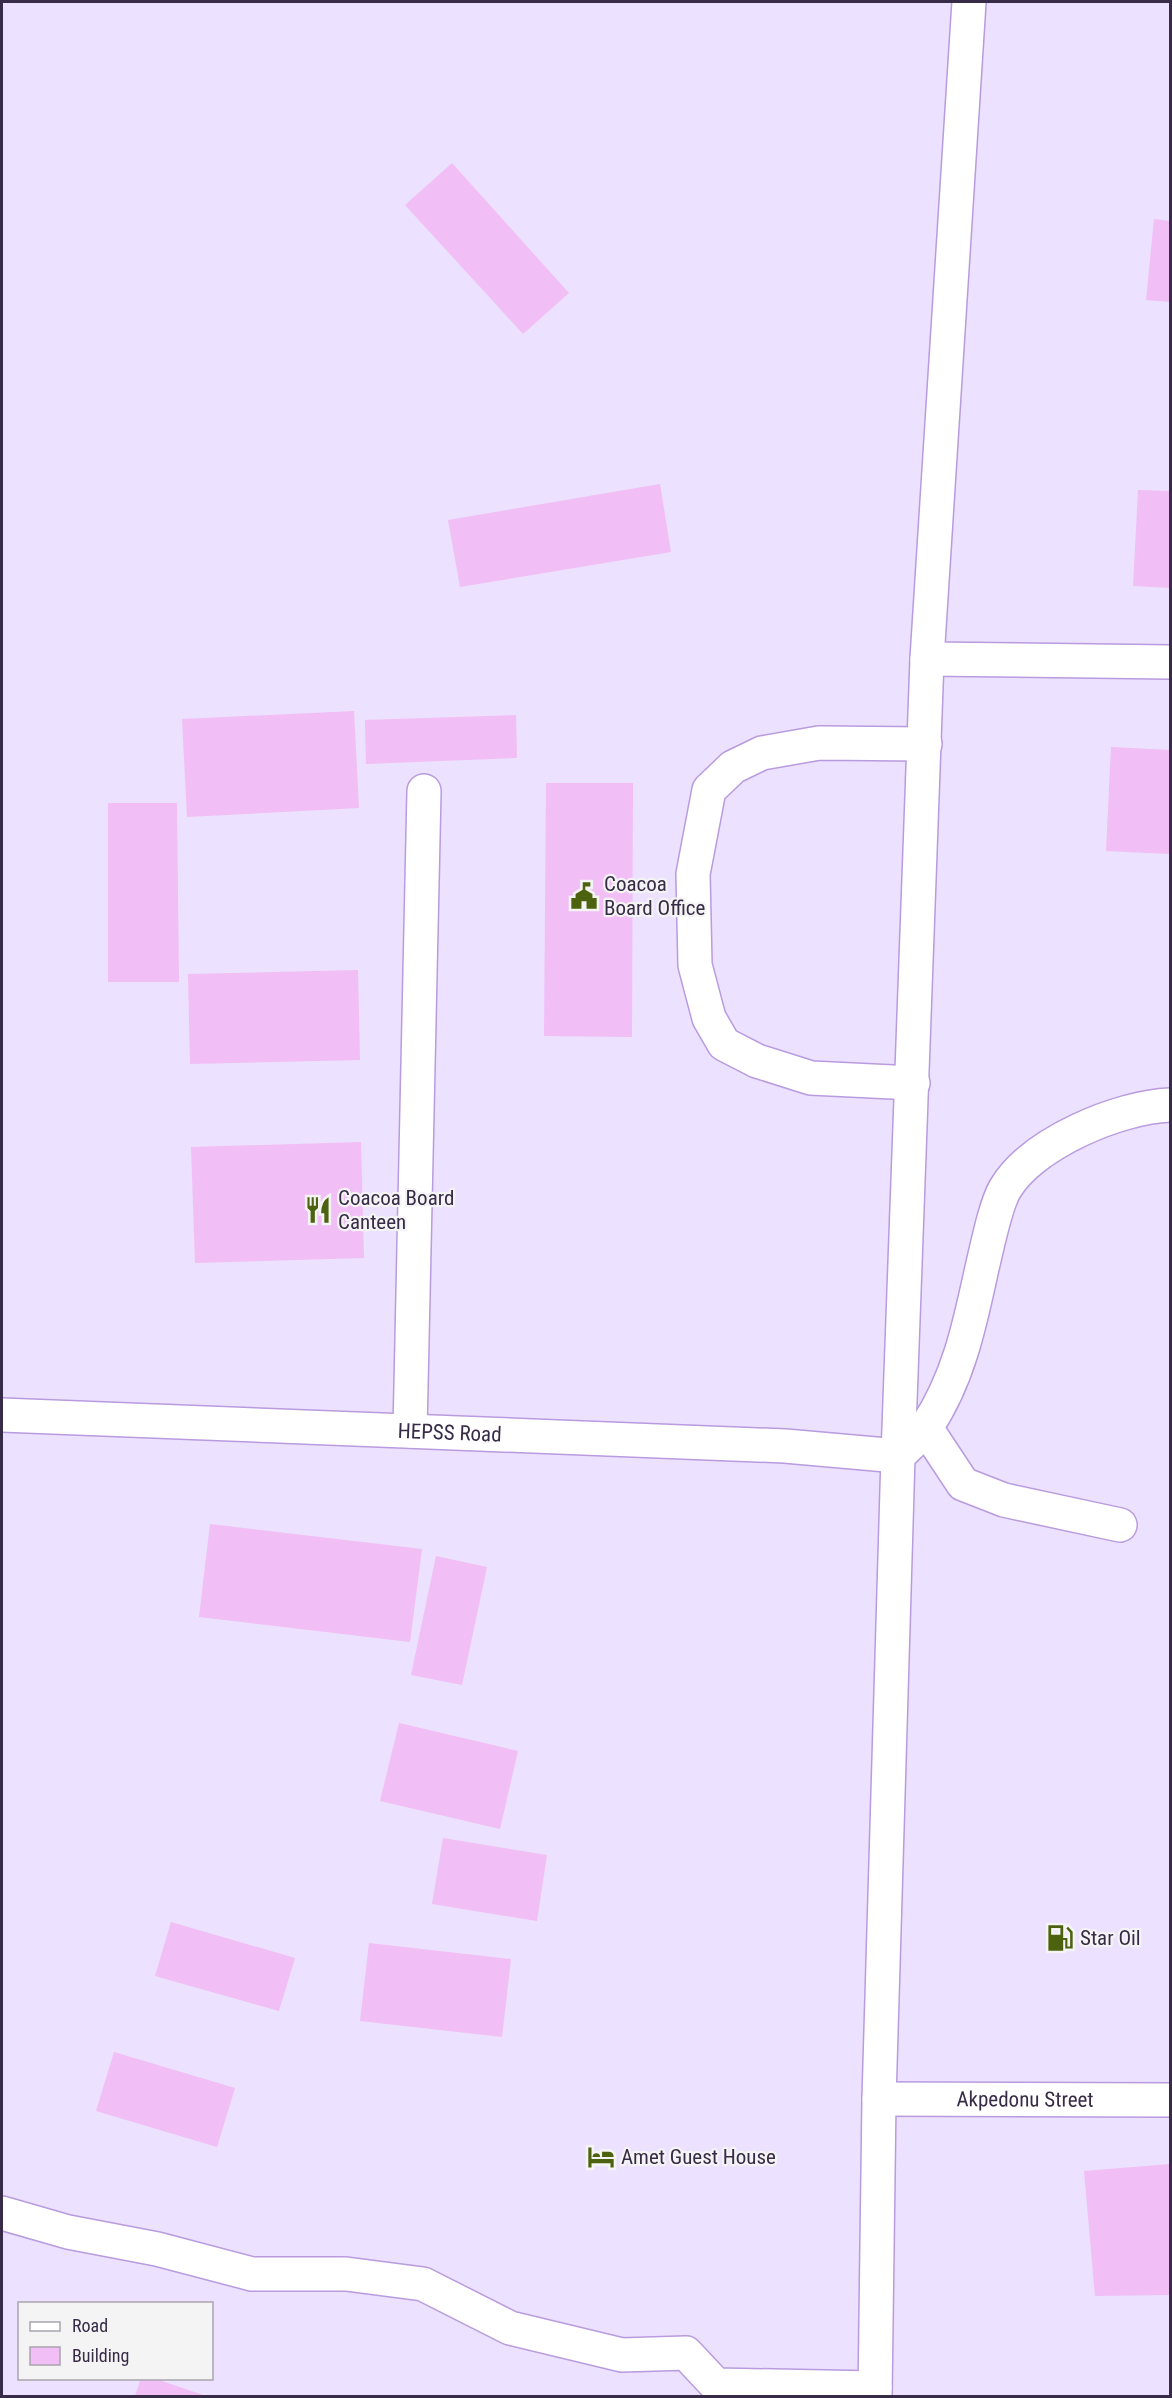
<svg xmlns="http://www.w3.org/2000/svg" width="1172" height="2398" font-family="'Roboto Condensed',sans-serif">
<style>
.building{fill:#f1bef5}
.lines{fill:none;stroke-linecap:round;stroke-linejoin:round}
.minor-casing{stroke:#b99bdf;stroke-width:36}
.highway-casing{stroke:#b99bdf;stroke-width:36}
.minor{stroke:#fff;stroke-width:33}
.highway{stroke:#fff;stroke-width:33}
.labels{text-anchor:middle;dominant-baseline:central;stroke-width:4.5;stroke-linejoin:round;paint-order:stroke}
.poi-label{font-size:21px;fill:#382b47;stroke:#f4f4f4;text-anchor:start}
.street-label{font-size:21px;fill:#382b47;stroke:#f4f4f4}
</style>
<rect width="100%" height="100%" fill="#ece1fe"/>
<g class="building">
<path d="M452 163 569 293 523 334 405 205Z"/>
<path d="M1154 219 1170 221V302L1146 300Z"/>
<path d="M660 484 671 552 460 587 448 520Z"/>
<path d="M1138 490 1170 491V588L1133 586Z"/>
<path d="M354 711 359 808 187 817 182 719Z"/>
<path d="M516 715 517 758 366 764 365 720Z"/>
<path d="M1111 747 1170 750V854L1106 851Z"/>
<path d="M546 783H633L632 1037 544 1036Z"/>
<path d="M108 803H177L179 982H108Z"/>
<path d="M358 970 360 1060 190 1064 188 974Z"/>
<path d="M361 1142 364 1258 195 1263 191 1147Z"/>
<path d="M210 1524 422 1549 410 1642 199 1617Z"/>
<path d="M436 1556 487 1567 462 1685 411 1675Z"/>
<path d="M399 1723 518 1751 500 1829 380 1801Z"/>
<path d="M443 1838 547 1855 537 1921 432 1904Z"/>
<path d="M171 1922 295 1958 279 2011 155 1976Z"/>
<path d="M369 1943 511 1959 502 2037 360 2021Z"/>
<path d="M114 2052 235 2088 217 2147 96 2111Z"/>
<path d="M1170 2164V2295L1095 2296 1084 2171Z"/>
<path d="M141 2378H153L206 2396H135Z"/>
</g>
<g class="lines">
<defs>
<g id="minor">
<path d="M927 659 1170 662"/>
<path d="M913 1083 811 1078 757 1061 724 1044 709 1018 695 965 693 874 709 790 733 767 762 753 819 743 925 744"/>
<path id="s1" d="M2 1415 785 1446 898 1456C908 1446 919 1437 927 1426 959 1378 970 1323 982 1268 987 1248 995 1206 1005 1189 1032 1143 1119 1107 1170 1105"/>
<path d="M926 1428 963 1484 1004 1500 1120 1525"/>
<path d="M410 1431 424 791"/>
<path id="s2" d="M879 2099 1170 2100"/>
<path d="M2 2213 68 2232 157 2249 252 2274H346L423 2284 510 2328 622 2355 686 2353 716 2385 875 2388"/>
</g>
<path id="highway" d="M875 2396 879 2099 898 1456 927 659 969 2"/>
</defs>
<use href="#minor" class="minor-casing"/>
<use href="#highway" class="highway-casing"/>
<use href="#minor" class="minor"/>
<use href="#highway" class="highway"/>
</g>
<defs>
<symbol id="civic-bare" viewBox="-9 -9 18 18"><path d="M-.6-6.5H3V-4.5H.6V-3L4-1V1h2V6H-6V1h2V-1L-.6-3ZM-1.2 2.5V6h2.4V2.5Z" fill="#4c620e" stroke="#f4f4f4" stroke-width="2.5" paint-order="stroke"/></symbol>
<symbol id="restaurant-bare" viewBox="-9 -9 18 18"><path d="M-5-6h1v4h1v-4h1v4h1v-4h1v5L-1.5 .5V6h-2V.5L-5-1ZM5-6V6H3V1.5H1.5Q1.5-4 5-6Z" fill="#4c620e" stroke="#f4f4f4" stroke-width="2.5" paint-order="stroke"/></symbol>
<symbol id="fuel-bare" viewBox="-9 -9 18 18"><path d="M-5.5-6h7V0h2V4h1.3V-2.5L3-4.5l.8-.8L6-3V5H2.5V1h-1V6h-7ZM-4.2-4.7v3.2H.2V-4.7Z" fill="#4c620e" stroke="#f4f4f4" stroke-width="2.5" paint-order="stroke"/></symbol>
<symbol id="hotel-bare" viewBox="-9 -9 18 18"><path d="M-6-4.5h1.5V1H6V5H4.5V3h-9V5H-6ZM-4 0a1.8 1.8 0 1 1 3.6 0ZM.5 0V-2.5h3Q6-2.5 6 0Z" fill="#4c620e" stroke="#f4f4f4" stroke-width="2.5" paint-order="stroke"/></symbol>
</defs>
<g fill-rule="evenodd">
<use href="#civic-bare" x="565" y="877" width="38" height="38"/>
<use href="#restaurant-bare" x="299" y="1191" width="38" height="38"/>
<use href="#fuel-bare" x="1041" y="1919" width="38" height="38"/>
<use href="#hotel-bare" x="582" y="2138" width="38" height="38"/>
</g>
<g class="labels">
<g class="poi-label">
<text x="604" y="884">Coacoa<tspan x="604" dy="24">Board Office</tspan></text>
<text x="338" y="1198">Coacoa Board<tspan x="338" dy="24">Canteen</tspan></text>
<text x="1080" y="1938">Star Oil</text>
<text x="621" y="2157">Amet Guest House</text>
</g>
<g class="street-label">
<text stroke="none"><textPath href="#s1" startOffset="448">HEPSS Road</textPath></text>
<text stroke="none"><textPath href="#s2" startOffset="146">Akpedonu Street</textPath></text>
</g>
</g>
<rect width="1172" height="2398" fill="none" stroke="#382b47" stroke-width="6"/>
<rect x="18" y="2302" width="195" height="78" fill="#f4f4f4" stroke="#a9a4af" stroke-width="1.5"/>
<rect x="30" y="2322" width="30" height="9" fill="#ffffff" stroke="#a9a4af" stroke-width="1.5"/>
<text x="72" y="2332" font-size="18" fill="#382b47">Road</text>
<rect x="30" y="2347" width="30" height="18" fill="#f1bef5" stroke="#a9a4af" stroke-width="1.5"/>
<text x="72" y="2362" font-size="18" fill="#382b47">Building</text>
</svg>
